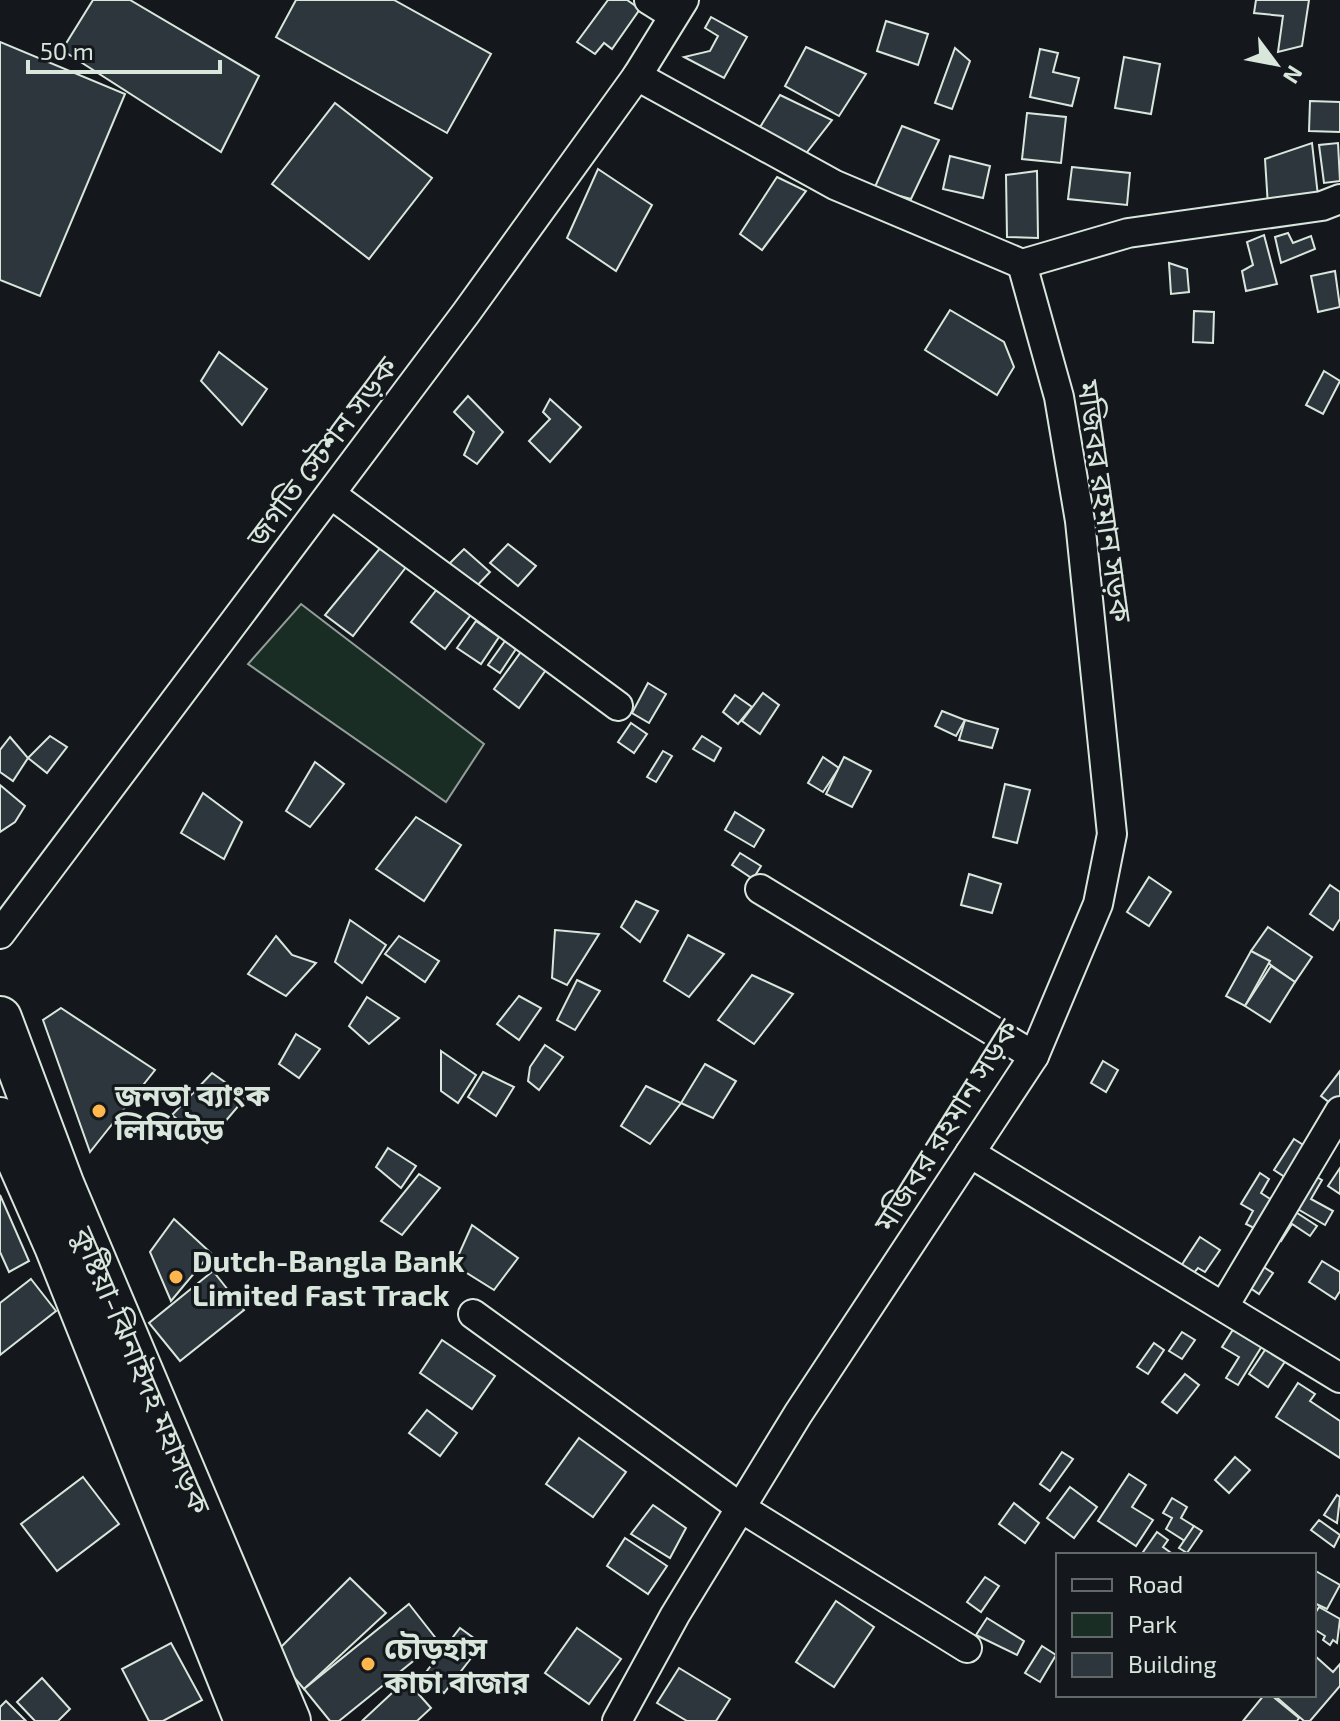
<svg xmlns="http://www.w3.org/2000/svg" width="1340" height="1721" font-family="'Exo 2','Noto Sans Bengali',sans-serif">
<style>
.green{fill:#1a2d24;stroke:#939e99;stroke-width:2}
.building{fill:#2c363c;stroke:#d8e6dc;stroke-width:2}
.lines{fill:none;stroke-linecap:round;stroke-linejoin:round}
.minor-casing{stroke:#d8e6dc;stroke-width:32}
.highway-casing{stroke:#d8e6dc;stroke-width:46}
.minor{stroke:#14181c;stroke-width:28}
.highway{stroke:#14181c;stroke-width:42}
.poi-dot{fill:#ffb74d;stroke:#14181c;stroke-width:3}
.labels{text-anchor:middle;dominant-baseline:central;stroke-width:6;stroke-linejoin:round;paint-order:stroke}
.street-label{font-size:30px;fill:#d8e6dc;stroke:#14181c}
.poi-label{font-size:30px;font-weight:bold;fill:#d8e6dc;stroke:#14181c;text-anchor:start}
</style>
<rect width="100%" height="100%" fill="#14181c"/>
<path class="green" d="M301 604 484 744 446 802 248 664Z"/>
<g class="building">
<path d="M93 0H130L259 76 221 152 62 50Z"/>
<path d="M296 0H394L491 54 447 133 276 37Z"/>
<path d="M608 0H627L640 9 612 49 604 43 595 54 577 42Z"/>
<path d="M1256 0H1309L1302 46 1278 52 1283 16 1254 13Z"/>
<path d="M711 17 747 37 724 78 684 57 710 51 718 36 705 28Z"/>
<path d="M886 21 928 34 918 65 877 51Z"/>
<path d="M0 42 125 94 40 296 0 280Z"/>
<path d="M806 47 866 74 839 116 785 86Z"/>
<path d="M955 48 970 61 952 109 935 103Z"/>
<path d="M1040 49 1058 53 1053 72 1079 78 1072 106 1030 97Z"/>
<path d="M1124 57 1160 64 1151 114 1115 108Z"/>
<path d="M780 95 832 120 804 156 757 132Z"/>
<path d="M1310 101 1340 102V132L1309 131Z"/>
<path d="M335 103 432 178 369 259 272 184Z"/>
<path d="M1027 113 1066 117 1061 163 1022 159Z"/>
<path d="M902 126 939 140 911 199 874 189Z"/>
<path d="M1312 143 1318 196 1268 206 1265 159Z"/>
<path d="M1338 143 1340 181 1324 183 1319 145Z"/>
<path d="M950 156 990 166 983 198 943 189Z"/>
<path d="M1072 167 1130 173 1127 205 1068 199Z"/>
<path d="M598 169 652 205 616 271 567 238Z"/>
<path d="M1037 171 1038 238 1007 237 1006 175Z"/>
<path d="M777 177 806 191 762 250 740 234Z"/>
<path d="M1288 233 1293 243 1311 236 1315 249 1281 263 1275 237Z"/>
<path d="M1264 235 1277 284 1246 291 1242 271 1253 265 1247 242Z"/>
<path d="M1169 263 1187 269 1189 292 1171 294Z"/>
<path d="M1335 271 1340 307 1318 312 1311 276Z"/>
<path d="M950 310 1004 342 1014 367 997 395 925 350Z"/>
<path d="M1194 311 1214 312 1213 343 1193 342Z"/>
<path d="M219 352 267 389 242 425 201 381Z"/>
<path d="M1324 371 1340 381 1323 414 1306 405Z"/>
<path d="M468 396 503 432 477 464 464 455 474 432 454 412Z"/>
<path d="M550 399 581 427 550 462 529 441 550 419 543 412Z"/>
<path d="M386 541 410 562 353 636 325 615Z"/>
<path d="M508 544 536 566 518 586 490 563Z"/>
<path d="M464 549 490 572 473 590 444 569Z"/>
<path d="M442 583 476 608 445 649 411 622Z"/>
<path d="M476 621 499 637 481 664 457 648Z"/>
<path d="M505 641 516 649 500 673 488 665Z"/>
<path d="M523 649 548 667 519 708 494 689Z"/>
<path d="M648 683 666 694 649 723 632 713Z"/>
<path d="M763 693 779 705 760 734 742 721Z"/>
<path d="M735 695 752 707 738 724 723 712Z"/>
<path d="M942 711 965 720 956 736 935 726Z"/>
<path d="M965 720 998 729 992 748 959 740Z"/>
<path d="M631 723 647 734 634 753 618 742Z"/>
<path d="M50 736 67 747 47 773 28 758Z"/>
<path d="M702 736 721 748 714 761 693 749Z"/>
<path d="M10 737 28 758 13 781 0 772V750Z"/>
<path d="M663 751 672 756 656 782 647 777Z"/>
<path d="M823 757 839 768 823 792 808 783Z"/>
<path d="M844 757 871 771 852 807 826 794Z"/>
<path d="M315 762 344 784 310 827 286 811Z"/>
<path d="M1005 784 1030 790 1017 843 993 837Z"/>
<path d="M0 785 25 806 15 822 0 832Z"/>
<path d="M203 793 242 822 224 859 181 833Z"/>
<path d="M735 812 764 830 754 847 725 830Z"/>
<path d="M416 817 461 845 424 901 376 869Z"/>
<path d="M740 853 761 866 753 879 732 865Z"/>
<path d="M969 874 1001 884 992 913 961 905Z"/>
<path d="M1149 877 1171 892 1149 926 1127 912Z"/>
<path d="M1330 885 1340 892V919L1333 930 1310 914Z"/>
<path d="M636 901 658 911 640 942 621 927Z"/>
<path d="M350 920 386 945 362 983 335 962Z"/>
<path d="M1268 927 1312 957 1295 982 1251 951Z"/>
<path d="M555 930 599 934 567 985 552 978Z"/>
<path d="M688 935 724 954 689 997 664 981Z"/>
<path d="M276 936 292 955 316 963 286 996 248 974Z"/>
<path d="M399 936 439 961 425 982 385 954Z"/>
<path d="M1251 951 1270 961 1245 1006 1226 996Z"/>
<path d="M1271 966 1295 982 1270 1022 1245 1006Z"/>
<path d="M752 975 793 994 754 1044 718 1020Z"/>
<path d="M577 980 600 991 575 1030 557 1020Z"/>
<path d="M519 996 541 1008 519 1040 497 1024Z"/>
<path d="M367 997 399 1018 369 1044 349 1026Z"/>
<path d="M61 1008 155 1070 90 1152 43 1020Z"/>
<path d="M296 1034 320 1049 299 1078 279 1064Z"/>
<path d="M545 1045 563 1057 539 1090 528 1081 530 1067Z"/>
<path d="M441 1051 476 1075 458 1103 441 1091Z"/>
<path d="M1103 1061 1118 1070 1106 1092 1091 1083Z"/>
<path d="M705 1064 736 1081 713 1118 681 1103Z"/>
<path d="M1340 1071V1098L1334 1106 1321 1096Z"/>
<path d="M483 1072 514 1087 496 1116 468 1097Z"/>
<path d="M212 1073 246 1097 207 1143 172 1115Z"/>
<path d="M646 1086 681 1103 650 1144 621 1126Z"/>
<path d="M1294 1139 1308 1148 1288 1179 1274 1170Z"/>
<path d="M388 1148 416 1166 401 1188 376 1167Z"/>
<path d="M1340 1168V1194L1328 1186Z"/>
<path d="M1308 1172 1322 1180 1311 1199 1333 1211 1325 1225 1289 1204Z"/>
<path d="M1260 1173 1269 1179 1261 1193 1275 1202 1258 1230 1246 1224 1253 1211 1241 1204Z"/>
<path d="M419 1174 440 1188 402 1235 381 1221Z"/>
<path d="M0 1195 29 1261 9 1272 0 1252Z"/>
<path d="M1288 1207 1317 1226 1310 1236 1292 1224 1281 1241 1271 1234Z"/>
<path d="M174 1219 211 1253 171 1301 150 1252Z"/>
<path d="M472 1225 518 1258 494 1290 454 1265Z"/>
<path d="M1200 1237 1220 1250 1205 1272 1198 1268 1193 1274 1181 1266Z"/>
<path d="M1322 1261 1340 1272V1291L1335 1299 1309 1282Z"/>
<path d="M1256 1262 1273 1273 1259 1294 1243 1283Z"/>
<path d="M213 1271 244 1310 180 1361 149 1323Z"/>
<path d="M31 1279 56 1311 0 1355V1303Z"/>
<path d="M1234 1328 1262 1346 1238 1385 1226 1378 1239 1357 1222 1347Z"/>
<path d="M1182 1332 1195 1340 1182 1359 1169 1351Z"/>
<path d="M442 1340 495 1376 472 1409 420 1373Z"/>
<path d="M1154 1343 1164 1350 1148 1374 1137 1367Z"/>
<path d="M1267 1347 1286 1360 1268 1387 1249 1374Z"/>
<path d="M1185 1374 1199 1385 1177 1413 1162 1402Z"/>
<path d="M1298 1383 1315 1394 1310 1401 1340 1421V1458L1276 1417Z"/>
<path d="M427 1410 457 1433 440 1456 409 1433Z"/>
<path d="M579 1438 626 1472 593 1517 546 1484Z"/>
<path d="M1062 1452 1073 1459 1050 1491 1040 1484Z"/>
<path d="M1235 1457 1250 1470 1229 1493 1215 1480Z"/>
<path d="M1129 1474 1146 1485 1132 1507 1153 1520 1136 1546 1098 1521Z"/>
<path d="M83 1477 119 1524 57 1571 21 1524Z"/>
<path d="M1070 1487 1097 1507 1074 1538 1047 1518Z"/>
<path d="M1337 1495 1340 1497 1337 1523 1324 1515Z"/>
<path d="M1172 1498 1187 1507 1181 1518 1194 1526 1185 1541 1166 1529 1172 1518 1163 1513Z"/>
<path d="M1014 1503 1039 1523 1025 1543 999 1524Z"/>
<path d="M653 1505 686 1528 670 1558 631 1534Z"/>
<path d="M1319 1520 1340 1535 1334 1547 1311 1530Z"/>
<path d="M1194 1526 1202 1531 1187 1553 1179 1548Z"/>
<path d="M1157 1532 1168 1540 1163 1547 1174 1555H1141Z"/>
<path d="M625 1538 667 1566 648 1594 607 1566Z"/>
<path d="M1314 1570 1340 1585 1327 1609 1314 1603Z"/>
<path d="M985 1577 999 1586 981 1612 967 1602Z"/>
<path d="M350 1578 386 1613 304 1689 274 1654Z"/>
<path d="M836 1601 874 1627 834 1687 796 1662Z"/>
<path d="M409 1604 438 1641 339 1721H330L304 1689Z"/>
<path d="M1319 1607 1340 1619 1337 1643 1333 1640 1330 1645 1323 1640 1325 1636 1314 1629V1615Z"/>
<path d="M987 1618 1024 1641 1017 1655 976 1635Z"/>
<path d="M460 1628 482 1644 444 1693 423 1676Z"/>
<path d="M577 1628 621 1659 589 1704 545 1673Z"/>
<path d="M171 1643 202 1700 163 1721H149L122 1669Z"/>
<path d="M1042 1646 1056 1655 1040 1682 1025 1673Z"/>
<path d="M1314 1655 1333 1672 1340 1664V1686L1310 1721H1304L1274 1695H1314Z"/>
<path d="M679 1668 730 1699 716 1721H687L657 1703Z"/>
<path d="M42 1678 70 1709 58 1721H35L17 1702Z"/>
<path d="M406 1680 431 1708 417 1721H362Z"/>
<path d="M1264 1695H1271L1299 1718 1297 1721H1243Z"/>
<path d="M6 1701 26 1721H0V1707Z"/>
</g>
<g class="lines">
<defs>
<g id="minor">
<path d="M649 0 673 15"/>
<path d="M637 76 835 185 1022 264 1128 233 1322 206 1340 199"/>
<path d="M332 495 618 706"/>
<path d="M760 889 1034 1056"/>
<path d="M0 934 466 313 637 76 684 0"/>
<path d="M970 1153 1340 1378"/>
<path d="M1224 1306 1340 1111"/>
<path d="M473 1314 741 1508 967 1648"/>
<path d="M617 1721 675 1615 798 1414 1034 1056 1098 904 1112 834 1080 521 1059 397 1022 264"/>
</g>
<g id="highway">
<path d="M0 1018 63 1186 289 1721"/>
<path d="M0 1119 56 1246 246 1721"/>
</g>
</defs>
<use href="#minor" class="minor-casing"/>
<use href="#highway" class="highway-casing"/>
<use href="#minor" class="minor"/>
<use href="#highway" class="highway"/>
</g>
<g class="poi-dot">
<circle cx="99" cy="1111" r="8"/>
<circle cx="176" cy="1277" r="8"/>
<circle cx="368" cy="1664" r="8"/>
</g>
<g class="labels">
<g class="street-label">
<text transform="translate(321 451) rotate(-53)">জগতি স্টেশন সড়ক</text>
<text transform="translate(1106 501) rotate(82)">মজিবর রহমান সড়ক</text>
<text transform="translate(945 1125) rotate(-58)">মজিবর রহমান সড়ক</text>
<text transform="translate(143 1370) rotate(67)">কুষ্টিয়া-ঝিনাইদহ মহাসড়ক</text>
</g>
<g class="poi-label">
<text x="115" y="1094">জনতা ব্যাংক<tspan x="115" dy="34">লিমিটেড</tspan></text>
<text x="192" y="1260">Dutch-Bangla Bank<tspan x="192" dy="34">Limited Fast Track</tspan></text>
<text x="384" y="1647">চৌড়হাস<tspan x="384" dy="34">কাচা বাজার</tspan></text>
</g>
</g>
<rect x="1056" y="1553" width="260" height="144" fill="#14181c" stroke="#626a69" stroke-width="2"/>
<rect x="1072" y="1579" width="40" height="12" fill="#14181c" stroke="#626a69" stroke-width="2"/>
<text x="1128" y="1593" font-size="24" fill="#d8e6dc">Road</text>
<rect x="1072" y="1613" width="40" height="24" fill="#1a2d24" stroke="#626a69" stroke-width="2"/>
<text x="1128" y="1633" font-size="24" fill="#d8e6dc">Park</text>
<rect x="1072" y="1653" width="40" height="24" fill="#2c363c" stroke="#626a69" stroke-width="2"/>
<text x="1128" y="1673" font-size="24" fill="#d8e6dc">Building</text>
<g transform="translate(1276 64) rotate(122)" stroke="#14181c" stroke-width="6" paint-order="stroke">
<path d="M0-6L14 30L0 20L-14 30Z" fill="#d8e6dc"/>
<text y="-12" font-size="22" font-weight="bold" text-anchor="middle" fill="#d8e6dc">N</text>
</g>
<path d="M28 60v12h192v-12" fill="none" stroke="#d8e6dc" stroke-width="4"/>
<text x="40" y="60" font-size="24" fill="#d8e6dc" stroke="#14181c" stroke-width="6" paint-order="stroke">50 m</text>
</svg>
